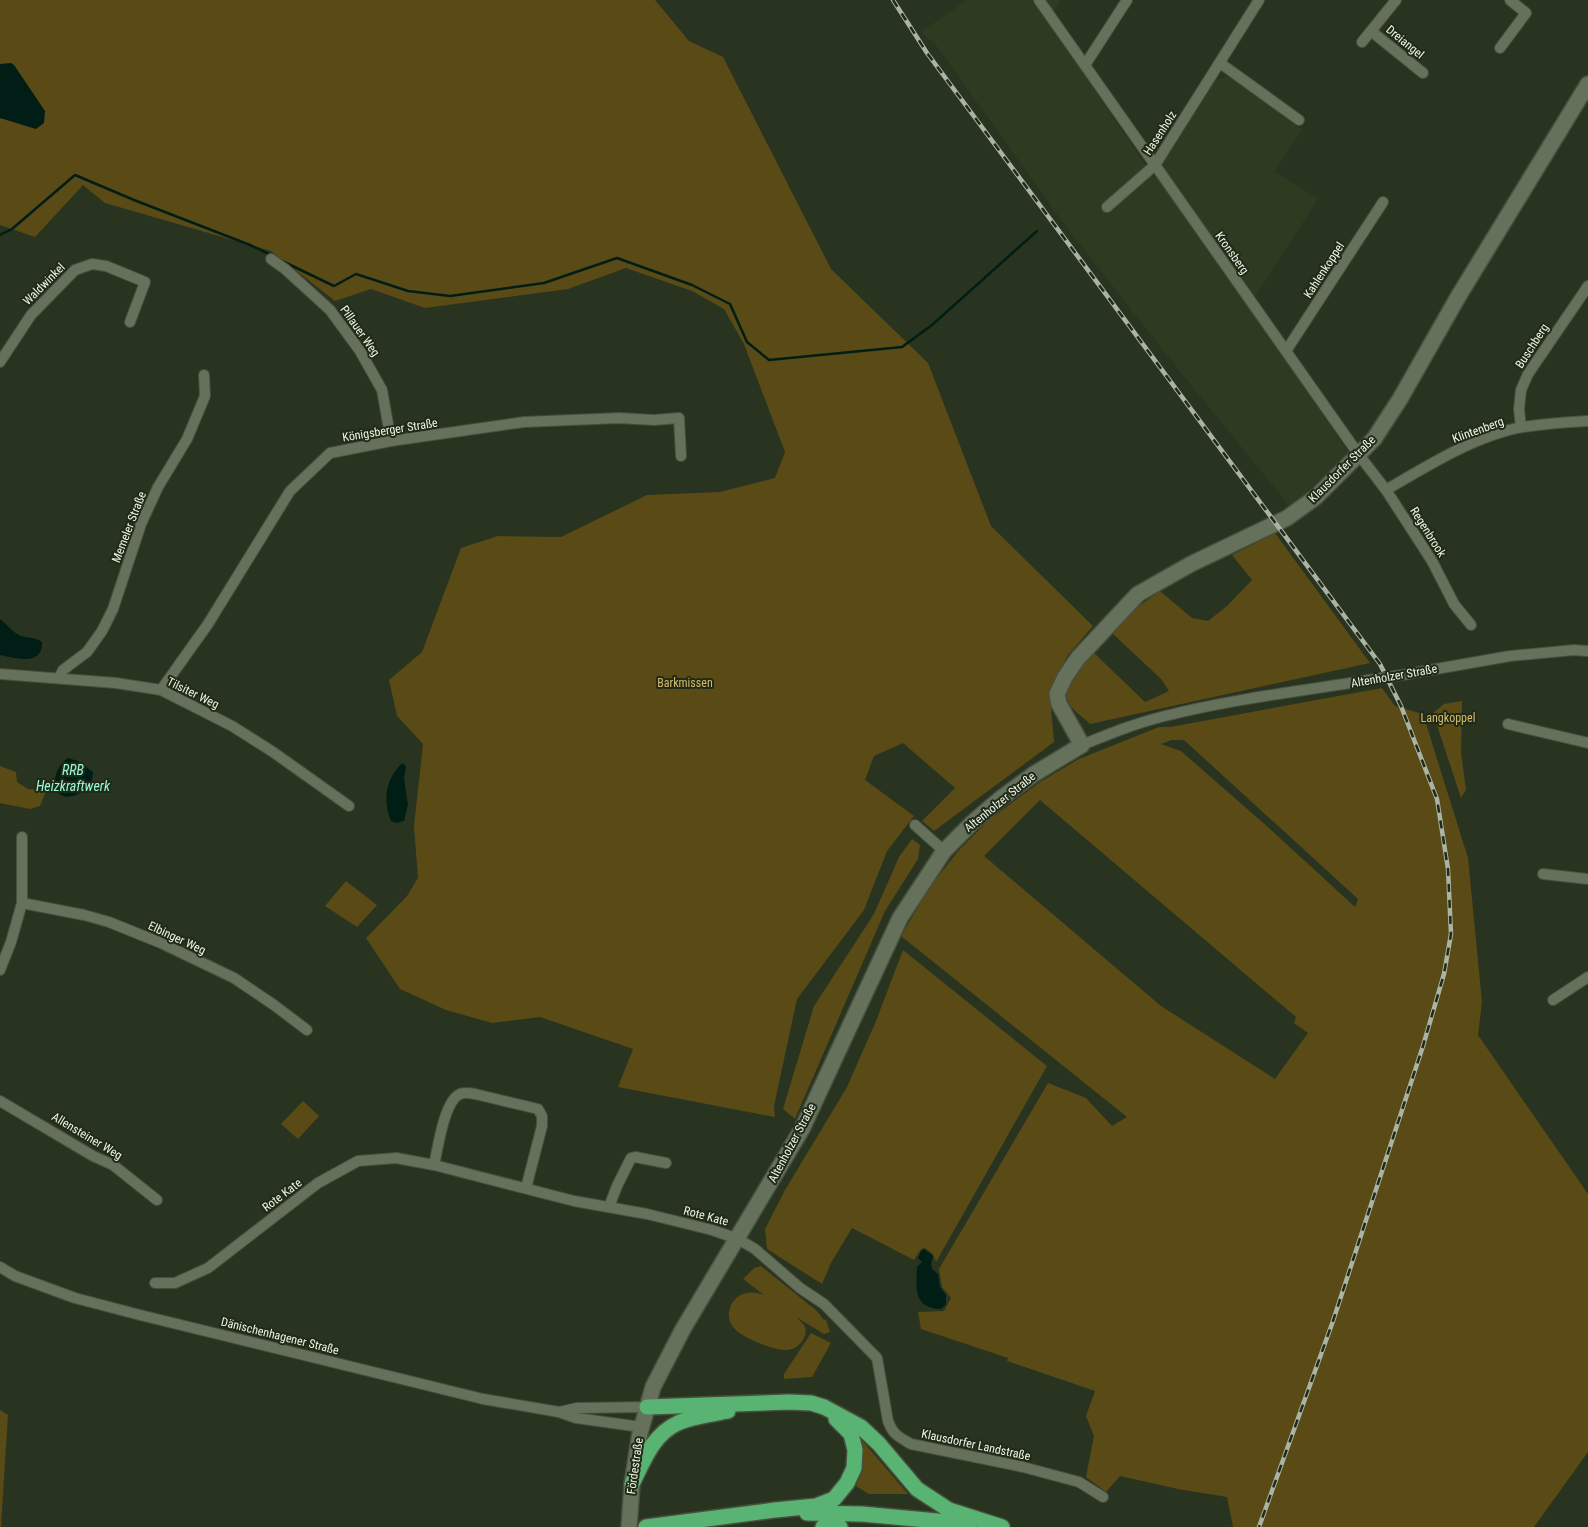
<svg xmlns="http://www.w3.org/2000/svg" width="1588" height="1527" font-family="'Roboto Condensed',sans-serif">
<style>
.built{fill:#2d3c21}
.green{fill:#594a16;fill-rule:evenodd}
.water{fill:#001e15}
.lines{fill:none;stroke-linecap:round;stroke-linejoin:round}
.stream{stroke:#001e15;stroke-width:2.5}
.street-casing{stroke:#47503e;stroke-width:12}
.secondary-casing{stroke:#47503e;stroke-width:18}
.highway-casing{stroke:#47503e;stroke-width:18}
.street{stroke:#65715b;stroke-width:10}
.secondary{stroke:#65715b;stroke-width:15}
.highway{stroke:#59b473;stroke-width:15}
.rail-casing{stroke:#abb3a4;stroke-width:4.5}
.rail{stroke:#202a16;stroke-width:2.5;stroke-dasharray:8;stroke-linecap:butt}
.street-bridge-casing{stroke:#47503e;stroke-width:12;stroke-linecap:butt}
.street-bridge{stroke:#65715b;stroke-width:10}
.labels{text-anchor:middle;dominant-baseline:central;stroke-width:4;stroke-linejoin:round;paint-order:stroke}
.street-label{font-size:12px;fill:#edf4e7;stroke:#202a16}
.park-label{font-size:12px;fill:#d6bc6c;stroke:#202a16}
.water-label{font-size:14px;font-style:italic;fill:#98fada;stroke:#202a16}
</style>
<rect width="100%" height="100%" fill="#293420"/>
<path class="built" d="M967 0H1061L1048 21 1154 178 1215 81 1228 76 1302 130 1274 171 1318 199 1249 306 1348 452 1346 461 1292 509 1178 369 1067 228 936 45 921 32Z"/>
<g class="green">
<path d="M0 0H655L689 41 723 57 831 269 928 363 991 526 1093 626 1068 655 1058 674 1050 698 1054 742 934 831 922 821 955 788 903 743 874 756 865 780 914 816 887 851 864 910 797 999 774 1106 775 1117 618 1087 633 1049 540 1017 492 1023 446 1010 400 989 366 938 407 896 418 878 414 826 423 744 397 716 389 680 422 652 461 548 498 536 561 537 647 495 720 492 775 478 785 452 744 344 724 309 692 291 626 268 568 289 425 308 371 289 335 301 271 251 105 203 83 185 35 237 0 225Z"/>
<path d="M1275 533 1370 663 1090 724C1083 717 1072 710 1068 702 1060 688 1084 661 1091 650L1145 702 1169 691 1161 679 1112 633 1132 611 1160 591 1192 618 1208 621 1227 606 1252 580 1232 555Z"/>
<path d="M1382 688 1395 706 1423 714 1468 858 1482 1002 1478 1035 1588 1194V1452L1534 1527H1233L1227 1497 1178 1489 1120 1476 1106 1492 1086 1477 1094 1436 1086 1416 1095 1391 1007 1361 1008 1358 921 1329 918 1312 944 1311 951 1298 942 1287 939 1269 1048 1083 1086 1098 1112 1126 1127 1117 901 936 929 888 959 850 990 819 1040 782 1079 759 1159 727H1170ZM1172 740H1184L1358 899 1355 907 1269 828 1181 751 1161 744ZM1040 800 1296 1017 1294 1023 1308 1033 1275 1079 1161 1006 984 856Z"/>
<path d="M1462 701 1461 752 1466 790 1461 798 1433 713 1444 704Z"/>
<path d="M0 766 16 772 17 782 28 789 46 791 40 806 30 809 0 803Z"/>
<path d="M912 839 920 845 918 859 885 911 795 1119 783 1109 814 1006 874 914 899 857Z"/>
<path d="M346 881 377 905 357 927 325 906Z"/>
<path d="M903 950 1047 1066 936 1262 933 1254 925 1248 921 1249 914 1260 852 1228 831 1263 822 1284 767 1249 765 1229 785 1190 847 1087 876 1021Z"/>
<path d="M303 1101 319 1116 298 1139 281 1124Z"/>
<path d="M761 1266 817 1311 823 1319 826 1320 830 1332 824 1334 796 1317C798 1319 802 1322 804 1325 810 1335 799 1349 788 1350 776 1351 742 1338 735 1329 730 1324 728 1318 729 1312 732 1293 750 1289 764 1295L743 1279 754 1268Z"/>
<path d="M811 1333 831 1343 812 1377 784 1379V1374Z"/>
<path d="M0 1410 8 1415 1 1527H0Z"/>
<path d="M860 1438 908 1494H869L856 1486 863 1464Z"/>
</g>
<g class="water">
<path d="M11 63 14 65 45 111 44 123 36 129 0 118V64Z"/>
<path d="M0 619C7 624 11 631 19 635 27 639 34 636 42 642 43 667 15 658 0 655Z"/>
<path d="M68 758 78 761 93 772C92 783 91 786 82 792 52 810 46 773 68 758Z"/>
<path d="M401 764H404L406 767 404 778 408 805 404 821 396 823 391 821C383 800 385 781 401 764Z"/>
<path d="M924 1249 933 1256 931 1264 932 1269 938 1274 940 1287 946 1295V1304L941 1309C913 1308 916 1288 917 1267L922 1262 918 1258 921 1251Z"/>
</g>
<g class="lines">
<g class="stream">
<path d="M0 235 12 229 75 175 134 200 250 245 271 255"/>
<path d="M280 260 334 286 356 274 408 291 450 296 544 283 617 258 692 285 730 304 747 342 769 360 902 347 932 325 1037 231"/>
</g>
<defs>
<g id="street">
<path d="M1039 0 1359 455 1386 490 1432 561 1454 604 1471 625"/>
<path d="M1371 31 1423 73"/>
<path d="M1362 42 1396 0"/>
<path d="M1500 48 1526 13 1510 0"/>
<path d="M1220 63 1299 120"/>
<path d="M1085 65 1127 0"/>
<path d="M1107 207 1155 165 1259 0"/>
<path d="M271 259 285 269 330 310 360 351 382 390 391 441"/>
<path d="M1286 351 1383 202"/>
<path d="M0 362 31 315 75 270 92 264 106 266 145 282 130 322"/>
<path d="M1521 427 1519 409 1521 390 1528 374 1588 286"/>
<path d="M1386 490C1427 466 1476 435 1523 427 1544 424 1566 422 1588 421"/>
<path d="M0 674 116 683 161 690 232 726 273 752 349 806"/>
<path d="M1402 675 1510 656 1574 650 1588 651"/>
<path d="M59 678 63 670 87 652 102 631 113 609 141 524 158 487 187 439 205 396 204 375"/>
<path d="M161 690 208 624 290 491 330 453 391 441 524 422 619 418 654 420 679 418 681 456"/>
<path d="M1508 724 1588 743"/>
<path d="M1082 745C1109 734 1136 723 1165 716 1232 699 1301 691 1369 680"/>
<path d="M915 825 944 851"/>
<path d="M1543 874 1588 879"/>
<path d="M22 903 84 915 109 922 161 943 234 978 274 1005 307 1030"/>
<path d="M0 970 11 942 22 903V837"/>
<path d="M1553 1000 1588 977"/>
<path d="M0 1101 93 1156 113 1165 157 1200"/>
<path d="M434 1165C438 1148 444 1101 460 1094 465 1092 470 1093 475 1094L538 1109 542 1116V1126L526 1188"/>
<path d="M609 1207 617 1186 631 1158 635 1157 666 1163"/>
<path d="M0 1267 15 1276 75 1298 140 1315 483 1399 559 1412 576 1418 641 1427"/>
<path d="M155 1283H175L208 1268 318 1183 358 1161 396 1158 434 1165 574 1201 647 1214 712 1230 738 1239 755 1249 800 1288 824 1304 877 1358 888 1421C893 1435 899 1437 911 1444L1023 1467 1079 1482 1103 1497"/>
<path d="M559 1412 577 1408 647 1407"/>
</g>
<path id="secondary" d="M629 1527 632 1484 640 1433 653 1387 683 1329 802 1129 900 918 944 851 972 823 1000 799 1034 774 1082 745 1059 704 1057 694 1065 677 1078 658 1138 594 1191 564 1287 518 1316 497 1374 439 1400 399 1458 297 1588 84"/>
<g id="highway">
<path d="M647 1407 789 1402 811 1403 824 1407 861 1427 879 1444 917 1489 949 1510 1002 1527"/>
<path d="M632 1484C643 1462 653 1434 678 1423 690 1417 713 1414 728 1411"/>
<path d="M807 1513 862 1514 969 1524"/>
<path d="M646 1527 775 1510 816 1506 834 1499 847 1483 854 1468 855 1450 851 1434 836 1419"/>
<path d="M823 1527H840"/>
</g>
</defs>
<use href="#street" class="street-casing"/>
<use href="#secondary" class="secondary-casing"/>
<use href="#highway" class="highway-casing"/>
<use href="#street" class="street"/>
<use href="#secondary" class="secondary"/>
<use href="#highway" class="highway"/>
<defs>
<path id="rail" d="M893 0 927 53 1380 664 1401 706 1437 799 1448 869 1451 934 1444 974 1423 1046 1333 1321 1259 1527"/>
</defs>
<use href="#rail" class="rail-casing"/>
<use href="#rail" class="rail"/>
<defs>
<path id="street-bridge" d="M1369 680 1402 675"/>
</defs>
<use href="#street-bridge" class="street-bridge-casing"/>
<use href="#street-bridge" class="street-bridge"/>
</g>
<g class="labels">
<g class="street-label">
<text transform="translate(1405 42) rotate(39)">Dreiangel</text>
<text transform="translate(1160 133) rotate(-57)">Hasenholz</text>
<text transform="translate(1232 253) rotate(55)">Kronsberg</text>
<text transform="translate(1324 270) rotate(-57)">Kahlenkoppel</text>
<text transform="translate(44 284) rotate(-45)">Waldwinkel</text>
<text transform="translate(360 331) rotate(55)">Pillauer Weg</text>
<text transform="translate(1532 346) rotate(-57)">Buschberg</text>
<text transform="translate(390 430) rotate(-9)">Königsberger Straße</text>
<text transform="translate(1478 430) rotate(-20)">Klintenberg</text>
<text transform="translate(1342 469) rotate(-45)">Klausdorfer Straße</text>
<text transform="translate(129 527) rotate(-69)">Memeler Straße</text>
<text transform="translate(1428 532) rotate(58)">Regenbrook</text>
<text transform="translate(1394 676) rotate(-10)">Altenholzer Straße</text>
<text transform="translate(193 693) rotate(26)">Tilsiter Weg</text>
<text transform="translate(1000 802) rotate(-39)">Altenholzer Straße</text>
<text transform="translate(177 938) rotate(25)">Elbinger Weg</text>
<text transform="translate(87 1136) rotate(31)">Allensteiner Weg</text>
<text transform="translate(792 1143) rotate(-62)">Altenholzer Straße</text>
<text transform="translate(282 1195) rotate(-37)">Rote Kate</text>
<text transform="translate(706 1216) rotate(15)">Rote Kate</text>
<text transform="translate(280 1336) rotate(14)">Dänischenhagener Straße</text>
<text transform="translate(976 1445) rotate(12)">Klausdorfer Landstraße</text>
<text transform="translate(635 1466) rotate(-82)">Fördestraße</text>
</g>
<g class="park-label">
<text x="685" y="683">Barkmissen</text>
<text x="1448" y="718">Langkoppel</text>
</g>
<g class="water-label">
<text x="73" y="770">RRB<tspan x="73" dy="16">Heizkraftwerk</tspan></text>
</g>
</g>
</svg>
